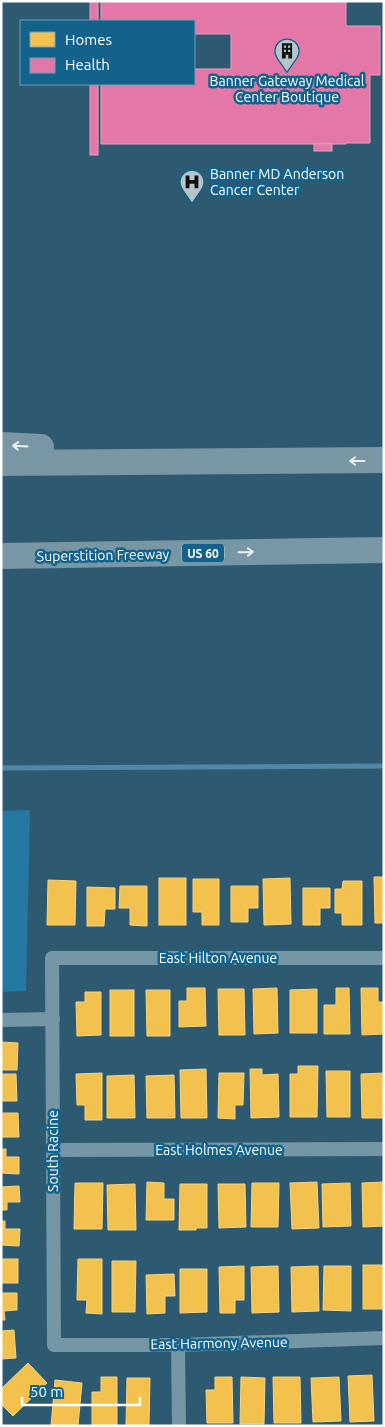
<svg xmlns="http://www.w3.org/2000/svg" width="385" height="1427" font-family="Ubuntu,sans-serif">
<style>
.green{fill:#2478a2}
.homes{fill:#f2c14e;stroke:#f6d483}
.health{fill:#e377a8;stroke:#eba0c2}
.lines{fill:none;stroke-linecap:round;stroke-linejoin:round}
.stream{stroke:#5188a6;stroke-width:5}
.minor{stroke:#7596a5;stroke-width:14}
.motorway{stroke:#7996a4;stroke-width:26}
.oneway{stroke:#ebeff1}
.labels{text-anchor:middle;dominant-baseline:central;stroke-width:5;stroke-linejoin:round;paint-order:stroke}
.shield{fill:#13628c;stroke:#b8d0dc;stroke-width:1}
.shield-label{font-size:12px;font-weight:bold;fill:#fff}
.poi-label{font-size:14px;fill:#fff;stroke:#13628c}
.street-label{font-size:14px;fill:#fff;stroke:#13628c}
</style>
<rect width="100%" height="100%" fill="#2e5a71"/>
<path class="green" d="M30 810 26 991 1 992V811Z"/>
<g class="homes">
<path d="M374 877H384V923H375Z"/>
<rect x="159" y="878" width="27" height="47"/>
<path d="M290 878 291 924 264 925 263 879Z"/>
<path d="M193 879H219V925H202V912H193Z"/>
<path d="M48 880 76 881 75 925H47Z"/>
<path d="M343 881H362V925H342V913H335V889H342Z"/>
<path d="M120 886H147V926L130 925V908H119Z"/>
<path d="M231 886H258V908H248V922H231Z"/>
<path d="M87 887 115 888V909H105L104 926H87Z"/>
<path d="M303 888H330V908H320V925H303Z"/>
<path d="M187 988H205L206 1026 179 1027V1001H187Z"/>
<path d="M277 988 278 1033 254 1034 253 989Z"/>
<path d="M336 988H349L350 1034H324V1005H336Z"/>
<path d="M361 988H378V1002H384V1034L362 1035Z"/>
<path d="M218 989H244L245 1035H219Z"/>
<path d="M317 989V1033H290V990Z"/>
<rect x="110" y="990" width="24" height="46"/>
<path d="M146 990H170V1036H147Z"/>
<path d="M85 992H101V1035L77 1036 76 1002H85Z"/>
<path d="M1 1042 18 1043 17 1070H1Z"/>
<path d="M298 1066H318L317 1117H290V1074H298Z"/>
<path d="M206 1069 207 1118H181L180 1070Z"/>
<path d="M250 1069H262V1075L278 1074 279 1117 251 1118Z"/>
<path d="M326 1071H350V1117H327Z"/>
<path d="M102 1073V1120H85V1105H77L76 1074Z"/>
<path d="M219 1073H244L243 1105H235V1119L218 1118Z"/>
<path d="M384 1073V1118H362L361 1074Z"/>
<path d="M1 1074H16L17 1101H1Z"/>
<path d="M134 1075 135 1118H107V1076Z"/>
<path d="M174 1075 175 1118H147L146 1076Z"/>
<path d="M1 1113H18L19 1137H1Z"/>
<path d="M1 1149H6V1157H19V1174L1 1173Z"/>
<path d="M147 1182 164 1183V1199H174V1220H146Z"/>
<path d="M317 1182 319 1228 292 1229 290 1183Z"/>
<path d="M384 1182V1226L363 1227 362 1183Z"/>
<path d="M75 1183H103L102 1229H74Z"/>
<path d="M252 1183H279L278 1227H251Z"/>
<path d="M350 1183 351 1226 323 1227 322 1184Z"/>
<path d="M135 1184 136 1230H108L107 1185Z"/>
<path d="M180 1184H207V1228H196V1230H179Z"/>
<path d="M218 1184H245L246 1227 219 1228Z"/>
<path d="M19 1186 20 1202H7V1210H1V1187Z"/>
<path d="M1 1221H5V1229H20L19 1246 1 1245Z"/>
<rect x="1" y="1259" width="17" height="24"/>
<path d="M78 1259H102V1314L86 1313 87 1300H77Z"/>
<path d="M112 1261H136L135 1312H112Z"/>
<rect x="363" y="1265" width="21" height="44"/>
<path d="M244 1266V1300H235V1313H220L219 1267Z"/>
<path d="M278 1266 279 1312 252 1313 251 1267Z"/>
<path d="M318 1266 319 1311 292 1312 291 1267Z"/>
<path d="M324 1266H351V1311L323 1310Z"/>
<path d="M180 1269H207V1312L180 1313Z"/>
<path d="M174 1274 175 1296H165V1313L147 1314 146 1275Z"/>
<path d="M1 1293H17V1310L4 1311 5 1320H1Z"/>
<path d="M14 1330 16 1358 1 1359V1331Z"/>
<path d="M28 1363 47 1383 13 1416 1 1404V1389Z"/>
<path d="M372 1375 374 1421 350 1422 348 1376Z"/>
<path d="M101 1377H117V1425H92V1392H101Z"/>
<path d="M215 1377H232L233 1423H207L206 1390H215Z"/>
<path d="M241 1377 265 1378 264 1424H240Z"/>
<path d="M273 1377H300L301 1423H274Z"/>
<path d="M339 1377 341 1421 313 1422 311 1378Z"/>
<path d="M127 1378H150L149 1425H126Z"/>
<path d="M55 1380 82 1383 78 1426H51Z"/>
</g>
<g class="health">
<rect x="90" y="1" width="8" height="20"/>
<path d="M101 1H346V26H380V75H370V143H346V144H101V84H194V69H231V34H194V21H101Z"/>
<rect x="90" y="84" width="8" height="71"/>
<rect x="314" y="144" width="18" height="7"/>
</g>
<g class="lines">
<path class="stream" d="M1 768 384 766"/>
<g class="minor">
<path d="M384 958H52L54 1345H178L384 1338"/>
<path d="M1 1020 53 1019"/>
<path d="M53 1150 384 1149"/>
<path d="M178 1345 179 1426"/>
</g>
<g class="motorway">
<path d="M1 445 41 447"/>
<path d="M1 463 384 460"/>
<path d="M1 556 384 550"/>
</g>
</g>
<defs><path id="oneway-shaft" d="M-6 0H5M1.5-3L5.5 0L1.5 3" fill="none" stroke-width="1.6" stroke-linecap="round" stroke-linejoin="round" transform="scale(1.25)"/></defs>
<g class="oneway">
<use href="#oneway-shaft" transform="translate(20 446) rotate(-177)"/>
<use href="#oneway-shaft" transform="translate(357 461) rotate(180)"/>
<use href="#oneway-shaft" transform="translate(246 552) rotate(-1)"/>
</g>
<defs>
<symbol id="building-pin" viewBox="-11 -11 22 30"><path d="M0 17L-7.5 6A9.5 9.5 0 1 1 7.5 6Z" fill="#b6c5cd" stroke="#13628c"/><path d="M-4-6H4V6H1V3H-1V6H-4ZM-2.5-4.3h1.7v1.8h-1.7ZM.8-4.3h1.7v1.8H.8ZM-2.5-1h1.7V.8h-1.7ZM.8-1h1.7V.8H.8Z" fill="#111"/></symbol>
<symbol id="hospital-pin" viewBox="-11 -11 22 30"><path d="M0 17L-7.5 6A9.5 9.5 0 1 1 7.5 6Z" fill="#b6c5cd" stroke="#13628c"/><path d="M-5-5h3v3.5h4V-5h3V5h-3V1.5h-4V5h-3Z" fill="#111"/></symbol>
</defs>
<g fill-rule="evenodd">
<use href="#building-pin" x="273" y="37" width="28" height="38"/>
<use href="#hospital-pin" x="178" y="168" width="28" height="38"/>
</g>
<g class="labels">
<rect class="shield" x="182" y="543.5" width="42" height="19" rx="4"/>
<g class="shield-label">
<text x="203" y="553">US 60</text>
</g>
<g class="poi-label">
<text x="287" y="81">Banner Gateway Medical<tspan x="287" dy="16">Center Boutique</tspan></text>
<text x="210" y="174" text-anchor="start">Banner MD Anderson<tspan x="210" dy="16">Cancer Center</tspan></text>
</g>
<g class="street-label">
<text transform="translate(103 555) rotate(-1)">Superstition Freeway</text>
<text x="218" y="958">East Hilton Avenue</text>
<text x="219" y="1150">East Holmes Avenue</text>
<text transform="translate(53 1151) rotate(-90)">South Racine</text>
<text transform="translate(219 1343) rotate(-1)">East Harmony Avenue</text>
</g>
</g>
<rect width="385" height="1427" fill="none" stroke="#ffffff" stroke-width="5"/>
<rect x="20" y="20" width="175" height="65" fill="#13628c" stroke="#71a1ba"/>
<rect x="30" y="32" width="25" height="15" fill="#f2c14e" stroke="#71a1ba"/>
<text x="65" y="45" font-size="15" fill="#ffffff">Homes</text>
<rect x="30" y="58" width="25" height="15" fill="#e377a8" stroke="#71a1ba"/>
<text x="65" y="70" font-size="15" fill="#ffffff">Health</text>
<path d="M22 1397v8h118v-8" fill="none" stroke="#ffffff" stroke-width="2.5"/>
<text x="30" y="1397" font-size="15" fill="#ffffff" stroke="#13628c" stroke-width="4" paint-order="stroke">50 m</text>
</svg>
